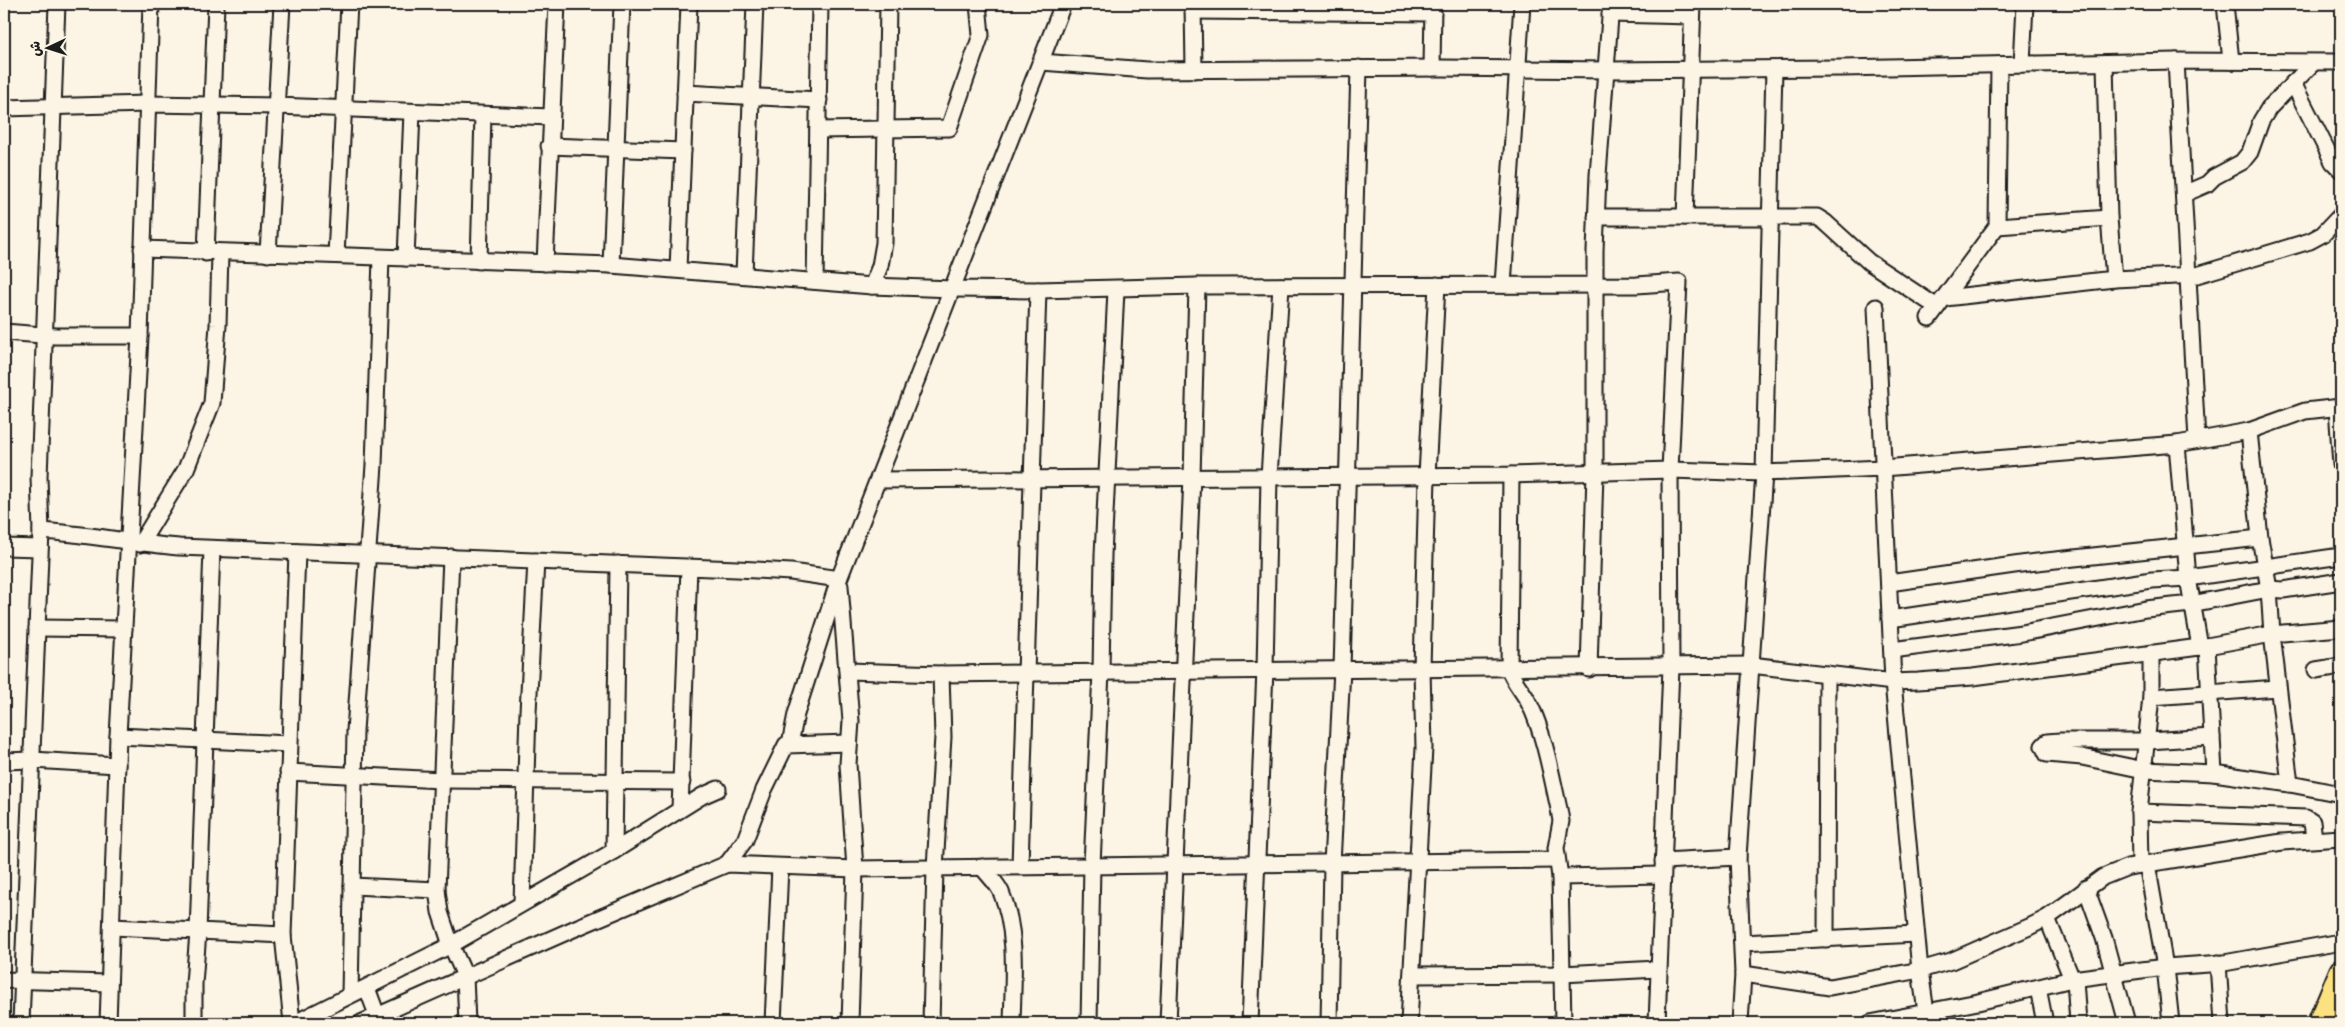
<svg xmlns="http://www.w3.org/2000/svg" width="2345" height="1027" font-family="'Playpen Sans','Playpen Sans Arabic',sans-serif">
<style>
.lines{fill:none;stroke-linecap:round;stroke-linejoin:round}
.minor-casing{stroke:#1c1c1c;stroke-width:19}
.highway-casing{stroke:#1c1c1c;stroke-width:26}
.minor{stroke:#fcf5e5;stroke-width:15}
.highway{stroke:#fbe180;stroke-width:22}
</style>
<rect width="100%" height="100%" fill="#fcf5e5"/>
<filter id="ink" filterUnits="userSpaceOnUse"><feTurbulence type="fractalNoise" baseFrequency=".02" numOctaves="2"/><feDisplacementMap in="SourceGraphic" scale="10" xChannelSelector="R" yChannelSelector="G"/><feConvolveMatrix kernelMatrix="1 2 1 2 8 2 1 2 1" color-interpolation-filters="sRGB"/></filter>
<g filter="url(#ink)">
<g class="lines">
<defs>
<g id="minor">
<path d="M1193 4 1194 70"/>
<path d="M2225 4 2231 61"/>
<path d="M1193 11 1433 13"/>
<path d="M1610 14 1692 16"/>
<path d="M2176 61 2197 440"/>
<path d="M1041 62 1147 70 1442 68 1607 70 1842 68 2176 61 2341 62"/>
<path d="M2105 63 2109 218 2114 279"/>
<path d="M2022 64 2025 4"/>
<path d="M1432 68 1433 4"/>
<path d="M2293 83 2333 162 2341 170"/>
<path d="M685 93 819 100"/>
<path d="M4 108 146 104 277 106 551 117"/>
<path d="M818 130 949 128 981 35 978 4"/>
<path d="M549 146 683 151"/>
<path d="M2184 194 2207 184 2214 177 2242 162 2250 152 2261 121 2269 108 2313 63"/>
<path d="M1596 217H1817L1825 222 1869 262 1937 307"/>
<path d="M1685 217 1693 4"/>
<path d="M1997 226 2109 218"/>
<path d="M142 249 611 265 872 286 953 289 1038 290 1197 286 1637 285 1679 282 1670 470 1671 667 1657 1023"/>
<path d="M206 253 216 4"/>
<path d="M268 254 282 4"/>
<path d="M336 255 349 4"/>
<path d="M406 258 412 112"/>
<path d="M479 261 483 115"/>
<path d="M545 263 557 4"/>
<path d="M611 265 622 4"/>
<path d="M678 269 689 4"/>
<path d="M744 274 755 4"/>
<path d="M815 281 820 4"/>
<path d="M1503 285 1522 4"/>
<path d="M872 286 880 266 884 243 888 4"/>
<path d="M1945 298 2114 279 2197 275 2310 241 2323 234 2341 215"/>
<path d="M1876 307 1893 682 1920 970 1926 1012"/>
<path d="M1929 318 1997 226 1999 65"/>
<path d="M4 332 55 336H140"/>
<path d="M2337 408 2341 465"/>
<path d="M2249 431 2260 538 2269 589 2272 634 2290 784"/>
<path d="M2177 444 2188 578 2200 647"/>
<path d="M1511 475 1509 669C1514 683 1524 692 1530 705 1544 733 1552 778 1559 809L1561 821 1556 848 1560 877 1563 1023"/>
<path d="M878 480 1511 475 1670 470 1764 473 1883 468 2177 444 2249 431 2305 411 2341 407"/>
<path d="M41 531C87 534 132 543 179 547L737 569 791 572 839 579"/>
<path d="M140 544 186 469 212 403 218 325 220 254"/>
<path d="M4 547 40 548"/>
<path d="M451 557 437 890 440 912 451 945 465 976 467 1023"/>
<path d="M1889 583 2028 563 2260 538"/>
<path d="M840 586 851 721 848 764 855 869 850 1023"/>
<path d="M1890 619 2152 580 2188 578 2341 556"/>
<path d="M37 628 124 629"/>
<path d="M2207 646 2272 634 2341 628"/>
<path d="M1892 650 2022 633 2146 609 2191 604 2269 589 2283 590 2341 581"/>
<path d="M1589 669 1595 473V251L1598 175 1611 4"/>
<path d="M2316 670 2341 666"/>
<path d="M848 671 941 674 1751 665 1893 682 1918 681 1973 677 2207 646 2214 773 2290 784 2341 794"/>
<path d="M2151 697 2278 688"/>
<path d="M118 736 289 744"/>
<path d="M2212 737 2148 741H2060L2047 742 2043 746 2047 754 2082 757 2144 770 2214 773"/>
<path d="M790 744 796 714 839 579 1063 4"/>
<path d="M4 761 32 760 117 765"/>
<path d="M288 772 441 780 682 782"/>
<path d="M680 809 689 567"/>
<path d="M2139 812 2306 818 2312 822 2314 839"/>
<path d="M614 851 618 564"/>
<path d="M1663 861 1738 857"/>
<path d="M727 864 745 840 764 790 786 745 849 743"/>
<path d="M2147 864 2165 967 2171 1023"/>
<path d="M2140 865 2139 812 2151 697V653"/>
<path d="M1020 866 1038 290"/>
<path d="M982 867C988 875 997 883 1001 892 1018 931 1013 981 1012 1023"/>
<path d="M1560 877 1662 875"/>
<path d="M352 886 437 890"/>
<path d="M2086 888 2104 938 2127 1023"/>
<path d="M522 903 528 712 536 561"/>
<path d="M2047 918 2072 979"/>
<path d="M112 927 283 935"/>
<path d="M1826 939 1827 674"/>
<path d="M1742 943 1916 934"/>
<path d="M2218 963 2222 1023"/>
<path d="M1743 974 1830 987 1920 970 1951 961 2029 927 2047 918 2103 877 2128 867 2282 842 2341 838"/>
<path d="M1412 975 1562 974 1658 969"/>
<path d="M2075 979 2078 1023"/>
<path d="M4 980 108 983"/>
<path d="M367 988 380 1023"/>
<path d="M2038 988 2045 1023"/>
<path d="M350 995 355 731 374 465 381 258"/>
<path d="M21 1023 41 531 39 477 57 4"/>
<path d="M108 1023 118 736 140 336 151 4"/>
<path d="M194 1023V984L198 932 212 549"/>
<path d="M292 1023 283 935 297 552"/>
<path d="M295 1023 451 945 614 851 702 796 718 789"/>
<path d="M361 1023 578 927 727 864 855 869 1557 860"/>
<path d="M773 1023 780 867"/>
<path d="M931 1023 935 868 943 737 941 674"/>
<path d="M1089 1023 1092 865 1101 672 1103 555 1116 290"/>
<path d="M1168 1023 1192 477 1197 286"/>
<path d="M1250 1023 1265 670 1269 477 1281 286"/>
<path d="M1329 1023 1332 864 1342 669 1359 68"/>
<path d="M1409 1023 1424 748 1422 669 1427 476 1437 285"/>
<path d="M1740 1023 1743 974 1738 857 1764 473 1774 69"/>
<path d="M1870 1023 1978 1002 2072 979 2165 967 2224 963 2341 942"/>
</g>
<path id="highway" d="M2319 1023 2341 971"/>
</defs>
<use href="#minor" class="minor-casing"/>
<use href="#highway" class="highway-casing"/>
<use href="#minor" class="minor"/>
<use href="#highway" class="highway"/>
</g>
</g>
<rect width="2345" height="1027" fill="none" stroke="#fcf5e5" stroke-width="20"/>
<rect x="10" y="10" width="2325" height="1007" fill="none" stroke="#1c1c1c" stroke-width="2" filter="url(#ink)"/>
<g transform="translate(48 48) rotate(266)" stroke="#fcf5e5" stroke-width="4" paint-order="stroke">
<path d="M0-4L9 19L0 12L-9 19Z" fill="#1c1c1c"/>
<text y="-8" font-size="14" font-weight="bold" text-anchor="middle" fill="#1c1c1c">ش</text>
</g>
</svg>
